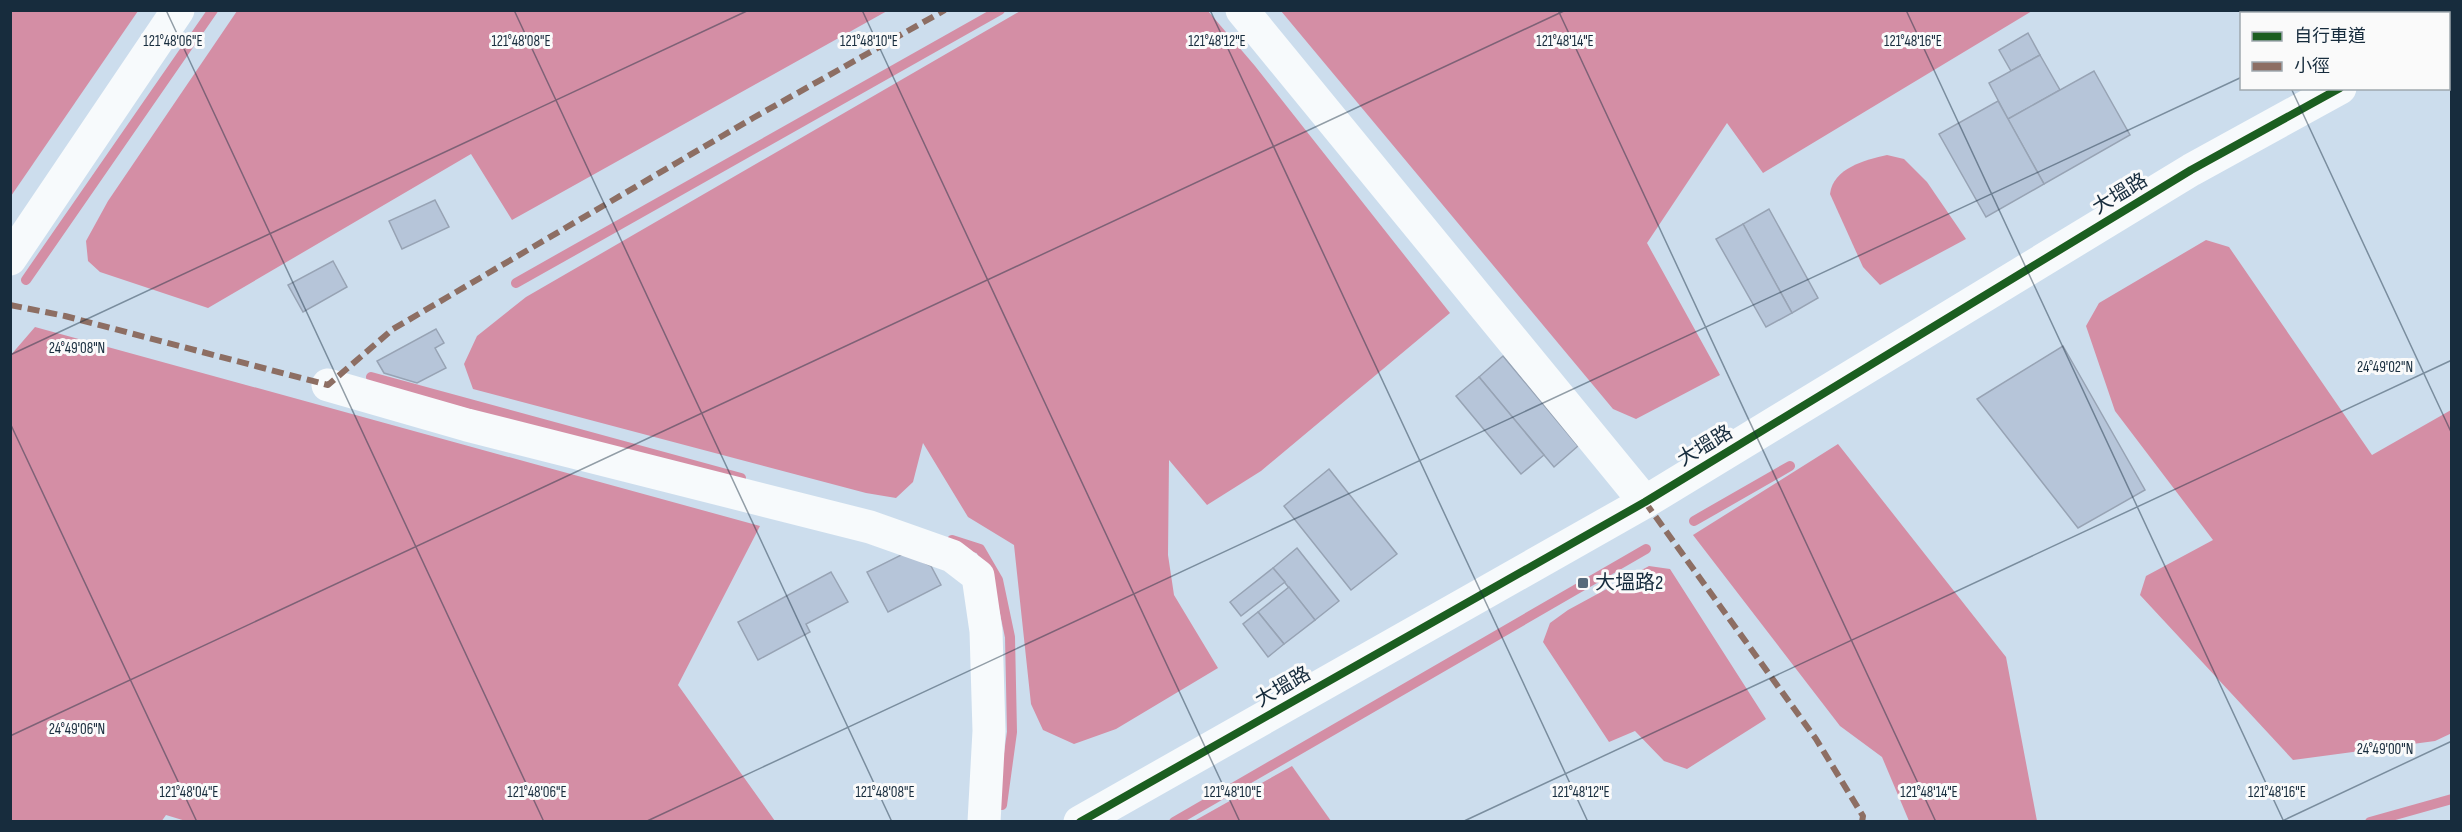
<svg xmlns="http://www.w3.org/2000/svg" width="2462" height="832" font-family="'Sofia Sans Condensed','Noto Sans TC',sans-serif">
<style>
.water{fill:#d48ea5}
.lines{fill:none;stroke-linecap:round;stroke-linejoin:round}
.stream{stroke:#d48ea5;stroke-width:10}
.building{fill:#b6c5d9;stroke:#97a3b4;stroke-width:1.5}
.minor{stroke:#f7fafc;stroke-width:33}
.quiet{stroke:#8d6e63;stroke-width:6;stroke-dasharray:12 6;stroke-linecap:butt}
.cycleway-casing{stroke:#fafafa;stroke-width:11}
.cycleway{stroke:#1b5e20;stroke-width:8}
.ticks{fill:none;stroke:#172c3d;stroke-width:1.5;stroke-opacity:0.45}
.poi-dot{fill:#566a7b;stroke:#fafafa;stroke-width:2}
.labels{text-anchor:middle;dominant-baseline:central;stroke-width:6;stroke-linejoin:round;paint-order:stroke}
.street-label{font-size:20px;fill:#172c3d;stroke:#fafafa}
.poi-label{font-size:20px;fill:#172c3d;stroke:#fafafa;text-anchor:start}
.ticks-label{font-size:15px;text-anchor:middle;fill:#172c3d;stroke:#fafafa;stroke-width:6;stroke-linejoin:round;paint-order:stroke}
</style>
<rect width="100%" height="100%" fill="#ccdded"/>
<g class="water">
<path d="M11 10 138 11 11 196 10 11Z"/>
<path d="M1022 10 1208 11 1255 66 1450 313 1261 471 1207 505 1169 460 1168 555 1174 595 1218 668 1116 729 1074 744 1043 730 1031 704 1014 545 968 517 923 443 913 482 896 498 866 493 473 389 464 364 477 336 526 297Z"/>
<path d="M237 11V10L887 11 512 220 471 154 208 308 100 272 88 261 86 241 108 201Z"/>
<path d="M1281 11H2032L1763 173 1727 123 1647 243 1720 375 1636 419 1613 409Z"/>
<path d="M1887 155 1904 159 1927 182 1966 239 1880 285 1863 267 1830 194C1833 168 1865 160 1887 155Z"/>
<path d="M2206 240 2229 247 2372 455 2451 410 2452 733 2435 741 2293 760 2140 595 2146 576 2213 540 2115 411 2086 326 2099 303Z"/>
<path d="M35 327 760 526 678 685 775 821 189 822 166 815 161 822 11 821 10 356Z"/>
<path d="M1838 444 2006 657 2037 821H1909L1882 757 1840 726 1693 535Z"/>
<path d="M1649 566 1670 569 1766 719 1687 769 1664 761 1635 731 1609 742 1543 642 1550 623 1568 610Z"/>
<path d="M1292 766 1331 821H1194Z"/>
</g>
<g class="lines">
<g class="stream">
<path d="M26 280 213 10"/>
<path d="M516 283 1000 10"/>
<path d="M371 377 741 478"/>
<path d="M1694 521 1790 466"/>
<path d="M952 540 980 549 998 580 1010 637 1012 732 1002 805"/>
<path d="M1174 822 1646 549"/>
<path d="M2370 822 2452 799"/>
</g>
</g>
<g class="building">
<path d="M2028 33 2040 55 2011 71 1999 50Z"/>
<path d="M2040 55 2060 90 2008 119 1989 83Z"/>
<path d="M2094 71 2130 135 2044 184 2008 119Z"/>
<path d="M1998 101 2044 184 1986 217 1939 134Z"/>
<path d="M435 200 449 227 402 249 389 221Z"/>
<path d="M1769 209 1818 298 1792 313 1743 224Z"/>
<path d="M1743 224 1792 313 1766 327 1716 239Z"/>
<path d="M333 261 347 287 303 312 288 285Z"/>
<path d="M436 329 444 343 435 348 446 368 417 383 384 373 377 361Z"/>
<path d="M2063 346 2145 490 2078 528 1977 399Z"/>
<path d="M1503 356 1578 446 1554 467 1479 377Z"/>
<path d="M1479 377 1544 455 1521 474 1456 396Z"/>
<path d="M1329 469 1397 554 1351 590 1284 506Z"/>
<path d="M1297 548 1339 601 1315 620 1273 568Z"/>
<path d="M905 553 931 566 941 585 888 612 867 572Z"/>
<path d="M1273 568 1285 582 1241 616 1230 602Z"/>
<path d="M831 572 848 602 806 624 810 632 758 660 738 622Z"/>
<path d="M1289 587 1315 620 1284 644 1258 612Z"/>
<path d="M1258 612 1284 644 1268 657 1243 624Z"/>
</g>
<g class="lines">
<g class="minor">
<path d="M1242 10 1645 502"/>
<path d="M2448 28 2452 26"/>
<path d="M10 259 178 10"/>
<path d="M328 385 467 425 870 527 952 556 978 576 986 631 989 731 984 822"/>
<path d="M1080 822 1645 502 2191 170 2340 88"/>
</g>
<g class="quiet">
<path d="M10 305 65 316 328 385 393 329 753 118 945 10"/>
<path d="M1645 502 1816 739 1863 816 1862 822"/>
</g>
<defs>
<path id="cycleway" d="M1080 822 1645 502 2191 170 2340 88"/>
</defs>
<use href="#cycleway" class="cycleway-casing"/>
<use href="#cycleway" class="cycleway"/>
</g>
<path class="ticks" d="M166 10 544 822M514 10 892 822M862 10 1240 822M1210 10 1588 822M1558 10 1936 822M1906 10 2284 822M2254 10 2256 14M2377 14 2384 10M2291 88 2452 434M10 355 749 10M10 423 197 822M10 736 1566 10M645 822 2242 77M1462 822 2452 360M2280 822 2452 741"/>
<rect class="poi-dot" x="1577" y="577" width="12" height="12" rx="3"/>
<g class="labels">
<g class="street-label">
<text transform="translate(2120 194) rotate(-31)">大塭路</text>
<text transform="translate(1705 446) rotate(-31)">大塭路</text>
<text transform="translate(1283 687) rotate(-30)">大塭路</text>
</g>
<g class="poi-label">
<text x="1595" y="583">大塭路2</text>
</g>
</g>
<g class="ticks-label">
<text x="1565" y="46">121°48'14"E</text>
<text x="1913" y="46">121°48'16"E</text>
<text x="173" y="46">121°48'06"E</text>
<text x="521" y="46">121°48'08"E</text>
<text x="869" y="46">121°48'10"E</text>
<text x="1217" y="46">121°48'12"E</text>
<text x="77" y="353">24°49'08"N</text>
<text x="2385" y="372">24°49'02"N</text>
<text x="77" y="734">24°49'06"N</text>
<text x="2385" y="754">24°49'00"N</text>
<text x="189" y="797">121°48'04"E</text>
<text x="537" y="797">121°48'06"E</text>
<text x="885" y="797">121°48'08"E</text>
<text x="1233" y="797">121°48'10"E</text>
<text x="1581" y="797">121°48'12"E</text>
<text x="1929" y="797">121°48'14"E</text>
<text x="2277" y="797">121°48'16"E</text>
</g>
<rect width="2462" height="832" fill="none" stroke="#172c3d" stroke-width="24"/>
<rect x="2240" y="12" width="210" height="78" fill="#fafafa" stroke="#9fa8ae" stroke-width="1.5"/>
<rect x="2252" y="32" width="30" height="9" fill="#1b5e20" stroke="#9fa8ae" stroke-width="1.5"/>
<text x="2294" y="42" font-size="18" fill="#172c3d">自行車道</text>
<rect x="2252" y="62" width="30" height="9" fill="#8d6e63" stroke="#9fa8ae" stroke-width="1.5"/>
<text x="2294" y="72" font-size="18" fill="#172c3d">小徑</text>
</svg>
